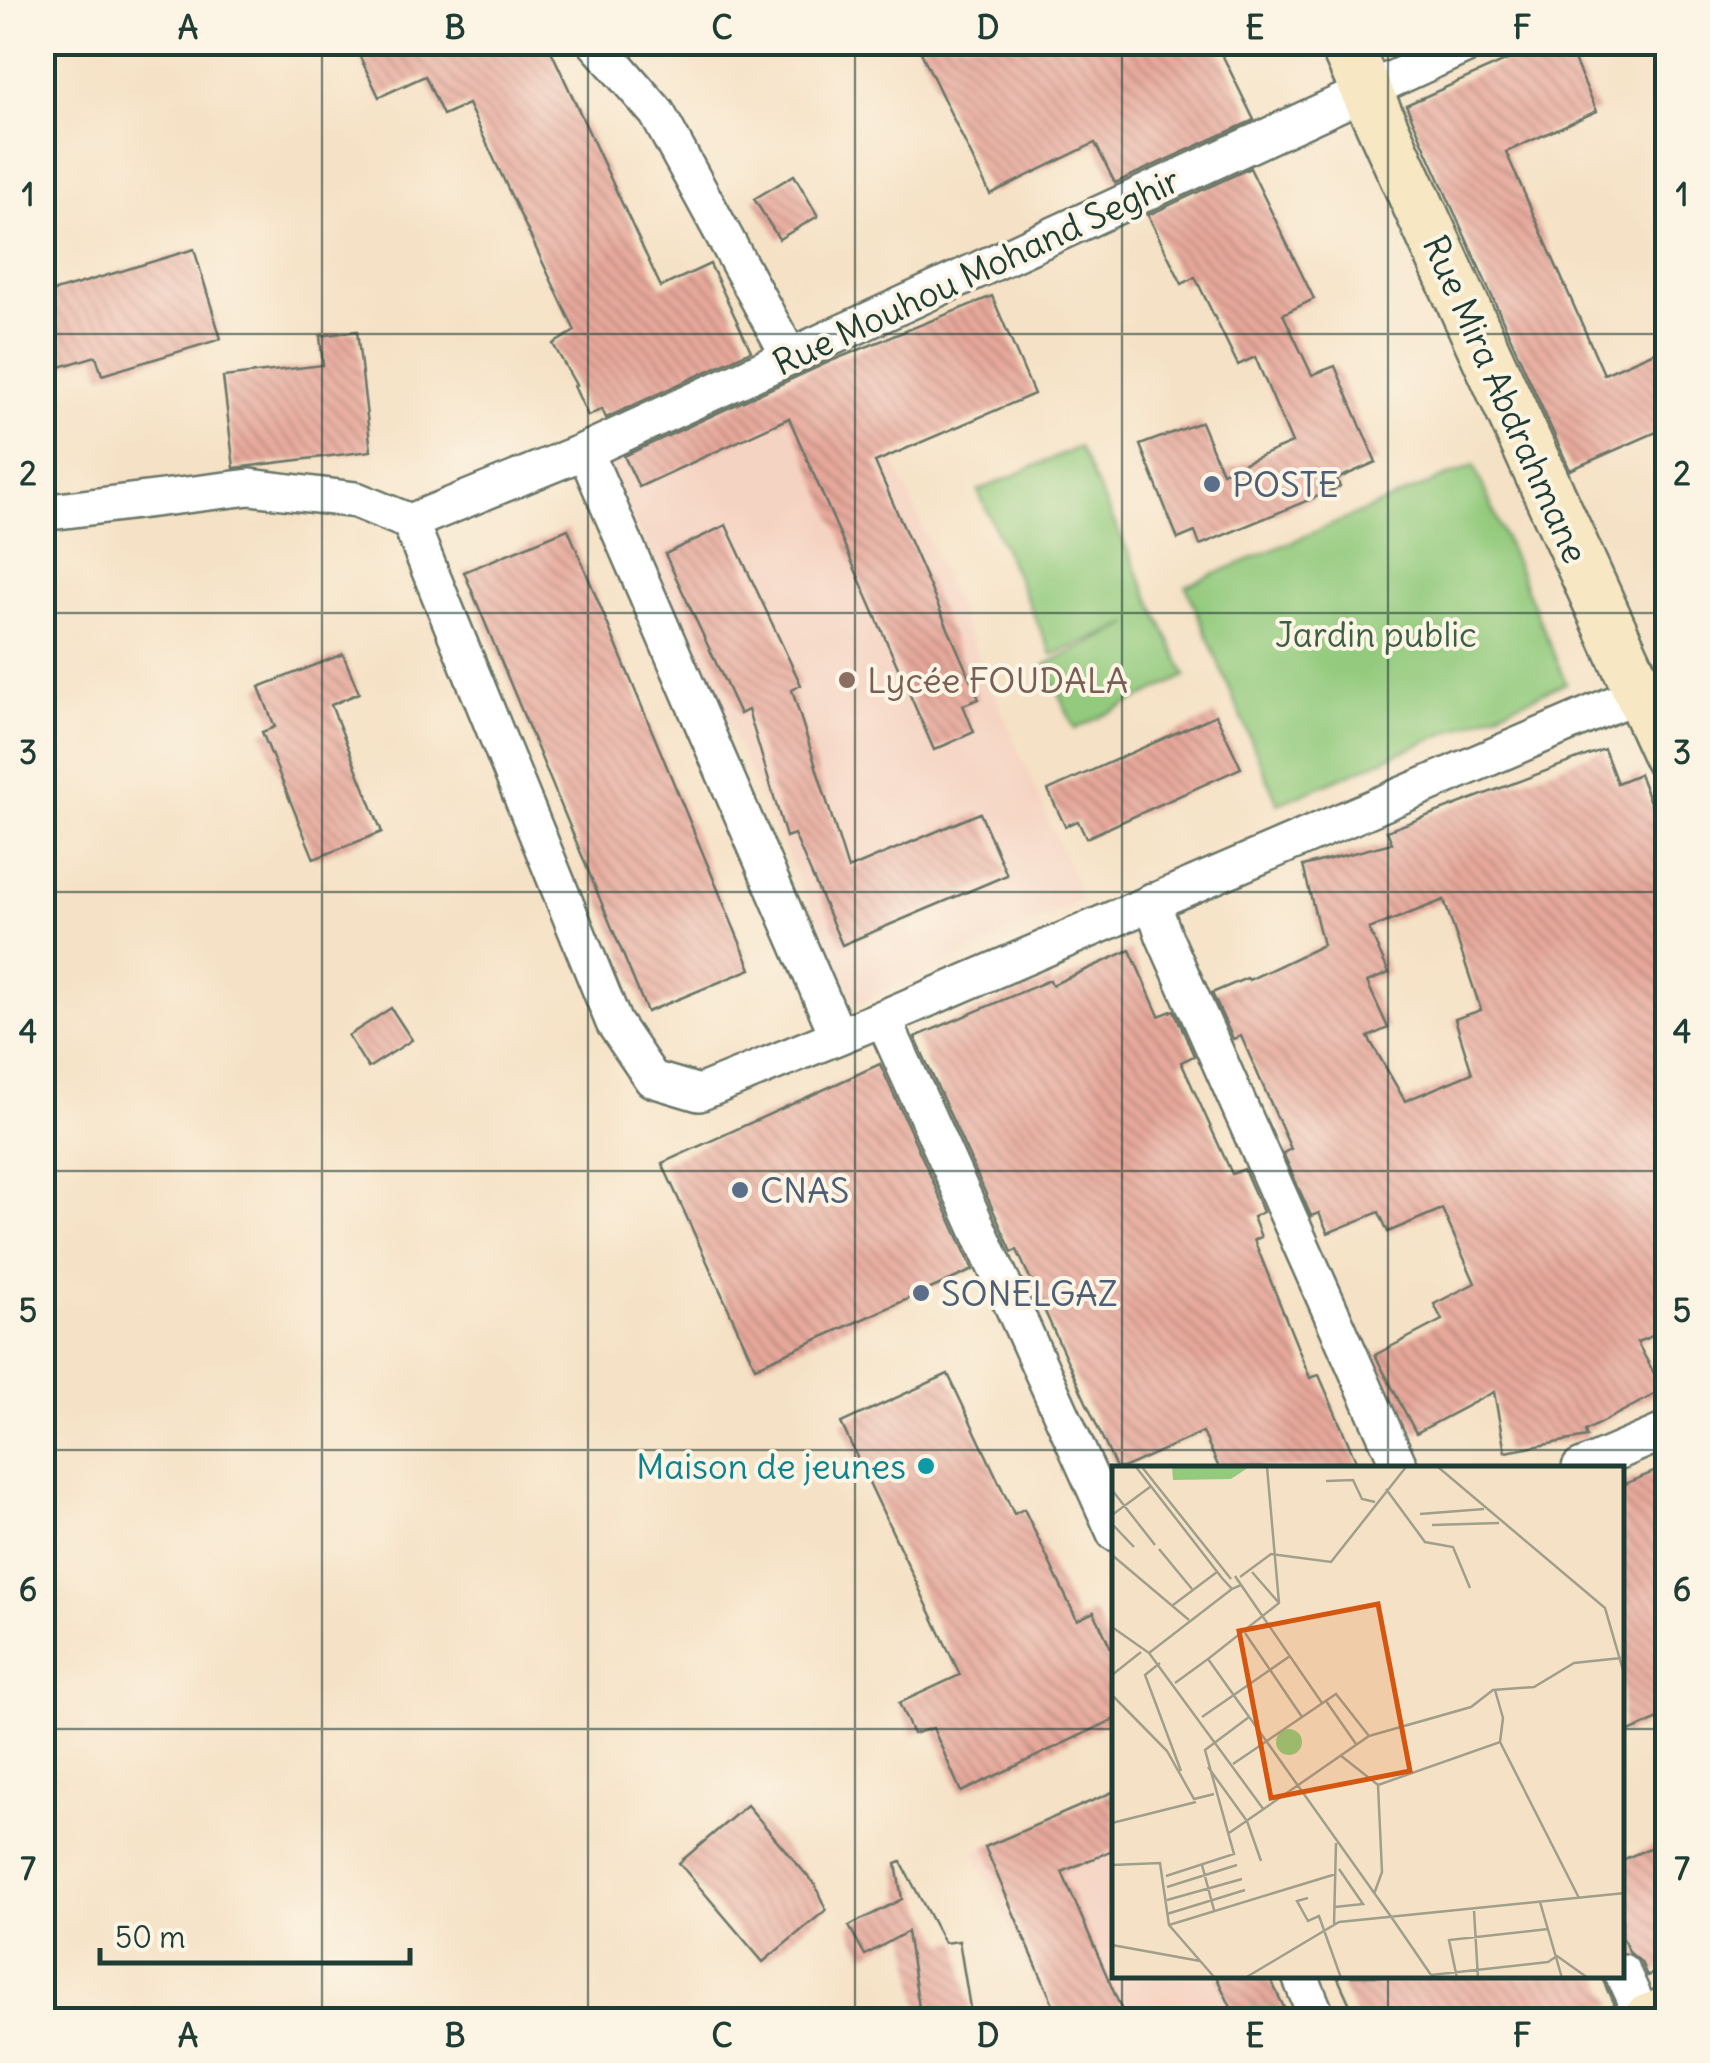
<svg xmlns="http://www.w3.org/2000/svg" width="1710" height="2063" font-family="Delius,sans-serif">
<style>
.built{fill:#f5d3c2}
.green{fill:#93ca7d;stroke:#598458;stroke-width:2.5}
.building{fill:url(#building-back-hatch);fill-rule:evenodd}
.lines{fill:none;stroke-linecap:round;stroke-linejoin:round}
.minor-casing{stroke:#6a7667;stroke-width:40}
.secondary-casing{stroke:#6a7667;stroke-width:55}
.minor{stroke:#fff;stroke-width:35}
.secondary{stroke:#f7e8c3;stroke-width:50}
.grid{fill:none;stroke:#1f3d34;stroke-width:2.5;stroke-opacity:0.55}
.service-dot{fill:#5c6f8a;stroke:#fcf5e5;stroke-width:4}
.education-dot{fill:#8d6e63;stroke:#fcf5e5;stroke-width:4}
.culture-dot{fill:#0f9aa8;stroke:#fcf5e5;stroke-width:4}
.labels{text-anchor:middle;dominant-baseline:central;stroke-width:8;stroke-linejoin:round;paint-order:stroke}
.street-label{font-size:35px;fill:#1f3d34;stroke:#fcf5e5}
.service-label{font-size:35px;fill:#4e5e75;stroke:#fcf5e5;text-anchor:start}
.park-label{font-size:35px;fill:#3c6046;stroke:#fcf5e5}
.education-label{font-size:35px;fill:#785e54;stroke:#fcf5e5;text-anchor:start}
.culture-label{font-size:35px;fill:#0d838f;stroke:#fcf5e5;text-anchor:end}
.inset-road{fill:none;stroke:#9f9f8b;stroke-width:2.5}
.view{fill:#d45610;fill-opacity:0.15;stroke:#d45610;stroke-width:5}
.inset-edge{fill:none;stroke:#1f3d34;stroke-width:5}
.neatline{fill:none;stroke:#1f3d34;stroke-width:4}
.grid-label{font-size:32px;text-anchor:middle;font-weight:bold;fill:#1f3d34}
</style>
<defs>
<pattern id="building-back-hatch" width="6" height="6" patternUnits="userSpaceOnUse" patternTransform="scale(2.5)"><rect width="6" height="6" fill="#e7a89b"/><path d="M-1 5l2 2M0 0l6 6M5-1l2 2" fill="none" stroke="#bb8a7f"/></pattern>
</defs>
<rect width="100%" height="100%" fill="#fcf5e5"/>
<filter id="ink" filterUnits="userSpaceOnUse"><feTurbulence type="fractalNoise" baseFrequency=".01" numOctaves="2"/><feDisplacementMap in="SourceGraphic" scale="20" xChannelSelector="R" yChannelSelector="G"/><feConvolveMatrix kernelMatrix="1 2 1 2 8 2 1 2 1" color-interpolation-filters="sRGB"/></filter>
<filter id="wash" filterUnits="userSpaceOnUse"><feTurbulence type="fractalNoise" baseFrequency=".0048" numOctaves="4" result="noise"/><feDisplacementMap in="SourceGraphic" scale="40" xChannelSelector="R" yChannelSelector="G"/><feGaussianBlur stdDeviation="2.25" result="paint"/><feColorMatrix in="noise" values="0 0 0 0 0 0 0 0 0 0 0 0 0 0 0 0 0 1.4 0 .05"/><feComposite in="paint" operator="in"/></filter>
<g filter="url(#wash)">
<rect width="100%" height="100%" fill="#f5e1c5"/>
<g class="built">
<path d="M845 347 1083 900 856 1005 606 460Z"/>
<path d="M1115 1793V1976H1268L1288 2020H1052L975 1852Z"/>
</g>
<g class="green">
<path d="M1079 447 1186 676 1075 729 1045 665 1130 624 1052 655 978 491Z"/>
<path d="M1474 465 1566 683 1278 804 1186 586Z"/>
</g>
<g id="blocks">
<g class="building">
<path d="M353 42H547L661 287 710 264 751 351 606 418 602 409 588 416 574 386 576 385 553 344 575 331 468 104 443 115 425 76 379 97Z"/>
<path d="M916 42H1216L1254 120 1115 183 1095 143 990 194Z"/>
<path d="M1548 42H1566L1597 111 1506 152 1604 374 1668 346V427L1570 470 1406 105Z"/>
<path d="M1250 168 1314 299 1283 314 1312 375 1335 366 1376 462 1337 479 1340 487 1200 545 1195 532 1178 539 1140 445 1201 422 1222 472 1292 443 1255 357 1238 365 1195 277 1182 284 1148 215Z"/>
<path d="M794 175 818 216 779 239 754 199Z"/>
<path d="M194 249 221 339 102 375 96 356 50 370 42 345V295Z"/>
<path d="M992 296 1034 394 875 462 979 699 963 705 974 732 934 750 789 418 639 487 624 456 831 361Z"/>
<path d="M357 331 371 451 234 468 223 377 323 365 320 336Z"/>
<path d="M726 525 801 685 792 690 848 869 980 813 1007 875 842 945 794 834 786 837 748 710 740 714 665 554Z"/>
<path d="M568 529 751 969 647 1012 464 572Z"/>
<path d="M343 654 359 693 331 705 382 832 314 859 262 732 275 727 259 687Z"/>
<path d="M1216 715 1241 768 1086 838 1078 821 1065 826 1048 790Z"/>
<path d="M1604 749 1617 783 1639 774 1668 848V1330L1637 1342 1663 1390 1585 1431 1587 1437 1505 1452 1494 1392 1416 1433 1375 1355 1442 1320 1434 1304 1475 1283 1442 1209 1388 1232 1379 1212 1328 1233 1319 1213 1311 1216 1283 1153 1291 1149 1241 1036 1233 1039 1212 993 1247 978 1249 980 1323 945 1303 866 1392 843 1387 831ZM1444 900 1481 1010 1455 1019 1472 1073 1405 1101 1368 1037 1388 1028 1367 982 1389 973 1369 929Z"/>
<path d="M1130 950 1159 1016 1174 1010 1194 1056 1181 1062 1232 1174 1244 1169 1263 1212 1253 1217 1261 1237 1254 1240 1310 1378 1319 1375 1359 1468H1219L1203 1432 1123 1468H1116L1017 1250 1012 1252 915 1037 1050 980 1052 985Z"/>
<path d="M391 1008 412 1040 368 1068 348 1036Z"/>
<path d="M880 1064 973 1270 755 1367 662 1163Z"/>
<path d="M948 1374 1014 1514 1024 1509 1077 1620 1094 1612 1115 1657V1719L961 1792 933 1728 913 1734 899 1703 960 1675 841 1423Z"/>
<path d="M1668 1466V1641L1656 1646 1668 1671V1715L1622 1735V1485Z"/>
<path d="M1115 1791V1849L1062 1872 1126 2020H1060L985 1847Z"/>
<path d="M747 1805 815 1885 826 1910 763 1962 679 1863Z"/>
<path d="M1668 1840V1967L1647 1976 1641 1962 1630 1953 1622 1937V1860Z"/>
<path d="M901 1862 944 1943 959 1941 972 2020H921L907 1932 865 1955 849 1926 902 1899 896 1864Z"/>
<path d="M1216 1976H1269L1290 2020H1237Z"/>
<path d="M1337 1976H1601L1614 2005 1577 2020H1357Z"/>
</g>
</g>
</g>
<g filter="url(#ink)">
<use href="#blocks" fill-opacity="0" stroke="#6a7667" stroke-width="2.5"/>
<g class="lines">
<defs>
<g id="minor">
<path d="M595 42 657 113 790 357"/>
<path d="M585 451 838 1036"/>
<path d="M42 513 250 487 356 500 410 522 585 451 1473 42"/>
<path d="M410 522 614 1023 652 1079 699 1093 883 1018 1668 681"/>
<path d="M1152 901 1164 936 1400 1468"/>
<path d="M883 1018 1115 1533"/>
<path d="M1580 1468 1668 1430"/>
<path d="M1622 1972 1644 2020"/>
<path d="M1300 1976 1318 2020"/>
</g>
<g id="secondary">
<path d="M1344 42 1668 755"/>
<path d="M1648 2020 1668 2012"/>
</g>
</defs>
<use href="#minor" class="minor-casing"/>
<use href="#secondary" class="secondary-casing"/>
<use href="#minor" class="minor"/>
<use href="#secondary" class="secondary"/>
</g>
</g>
<path class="grid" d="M322 42V2020M588 42V2020M855 42V2020M1122 42V1468M1388 42V1468M42 334H1668M42 613H1668M42 892H1668M42 1171H1668M42 1450H1668M42 1729H1115M1622 1729H1668M1122 1976V2020M1388 1976V2020"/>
<g class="service-dot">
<circle cx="1212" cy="484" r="10"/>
<circle cx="740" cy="1190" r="10"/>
<circle cx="921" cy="1293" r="10"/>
</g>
<circle class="education-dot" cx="847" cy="680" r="10"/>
<circle class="culture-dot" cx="926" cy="1466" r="10"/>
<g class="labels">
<g class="street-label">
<text transform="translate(976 271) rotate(-25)">Rue Mouhou Mohand Seghir</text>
<text transform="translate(1506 399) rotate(66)">Rue Mira Abdrahmane</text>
</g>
<g class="service-label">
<text x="1232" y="484">POSTE</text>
<text x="760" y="1190">CNAS</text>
<text x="941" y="1293">SONELGAZ</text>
</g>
<g class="park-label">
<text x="1376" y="634">Jardin public</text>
</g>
<g class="education-label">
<text x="867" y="680">Lycée FOUDALA</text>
</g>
<g class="culture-label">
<text x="906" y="1466">Maison de jeunes</text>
</g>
</g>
<g transform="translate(1112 1466)">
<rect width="512" height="512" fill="#f5e1c5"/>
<path d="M60 1H137L119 13 61 14ZM164 276a13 13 0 1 1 26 0a13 13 0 1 1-26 0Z" fill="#93ca7d"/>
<path class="inset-road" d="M24 1 110 112 120 123 129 119M30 1 119 113M155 1 167 137 96 193 280 452M326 1 493 142 513 211M214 15 241 14 250 33 263 36M274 23 313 76 341 81 358 122M0 24 43 79M308 48 372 43M0 49 38 21M0 58 22 81M320 59 387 57M47 83 80 123M0 89 77 154M140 106 167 137M128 111 159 88 219 96 294 1M127 116 123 110 210 237M61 139 105 106M0 161 37 187 120 123M133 167 190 251M37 187 152 344M48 197 33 209 69 305M0 209 29 186M63 217 96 193M383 224 391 252 388 276M0 229 55 285 82 333 102 328M214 235 244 278M90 251 178 190M228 289 266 319 270 406 262 428M121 298 224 228 257 270M96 301 135 355 149 395M266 319 388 276 467 432M0 357 84 336M117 367 257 270 359 241 381 224 422 221 462 197 509 192M0 399 48 397 57 459 103 512M90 399 102 444M54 410 122 388 93 284 137 251M55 421 125 399M196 432 185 435 196 455 207 450 229 512M55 434 130 413M428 436 450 512M223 441 251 438 227 403M362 445 366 512M55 448 133 424M280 452 319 509M57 459 224 408M222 459 224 377M0 479 88 495M319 509 436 496 445 490 476 512M133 512 227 456 513 427M345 512 337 474 436 463"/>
<path class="view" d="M266 138 298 305 159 332 127 165Z"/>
<rect width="512" height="512" class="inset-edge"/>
</g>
<rect width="1710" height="2063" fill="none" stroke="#fcf5e5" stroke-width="110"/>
<path d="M100 1948v15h310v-15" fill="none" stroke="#1f3d34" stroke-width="5"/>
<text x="115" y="1948" font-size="30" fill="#1f3d34" stroke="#fcf5e5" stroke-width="8" paint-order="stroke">50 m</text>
<rect x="55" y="55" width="1600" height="1953" class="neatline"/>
<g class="grid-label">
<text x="188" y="39">A</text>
<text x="455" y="39">B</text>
<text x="722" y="39">C</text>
<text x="988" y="39">D</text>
<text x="1255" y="39">E</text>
<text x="1522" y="39">F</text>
<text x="28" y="206">1</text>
<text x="1682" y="206">1</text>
<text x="28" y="485">2</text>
<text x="1682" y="485">2</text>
<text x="28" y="764">3</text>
<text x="1682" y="764">3</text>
<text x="28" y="1043">4</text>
<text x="1682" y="1043">4</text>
<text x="28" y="1322">5</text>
<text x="1682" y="1322">5</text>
<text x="28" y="1601">6</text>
<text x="1682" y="1601">6</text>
<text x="28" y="1880">7</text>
<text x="1682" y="1880">7</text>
<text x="188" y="2047">A</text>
<text x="455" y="2047">B</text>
<text x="722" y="2047">C</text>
<text x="988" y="2047">D</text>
<text x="1255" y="2047">E</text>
<text x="1522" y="2047">F</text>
</g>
</svg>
